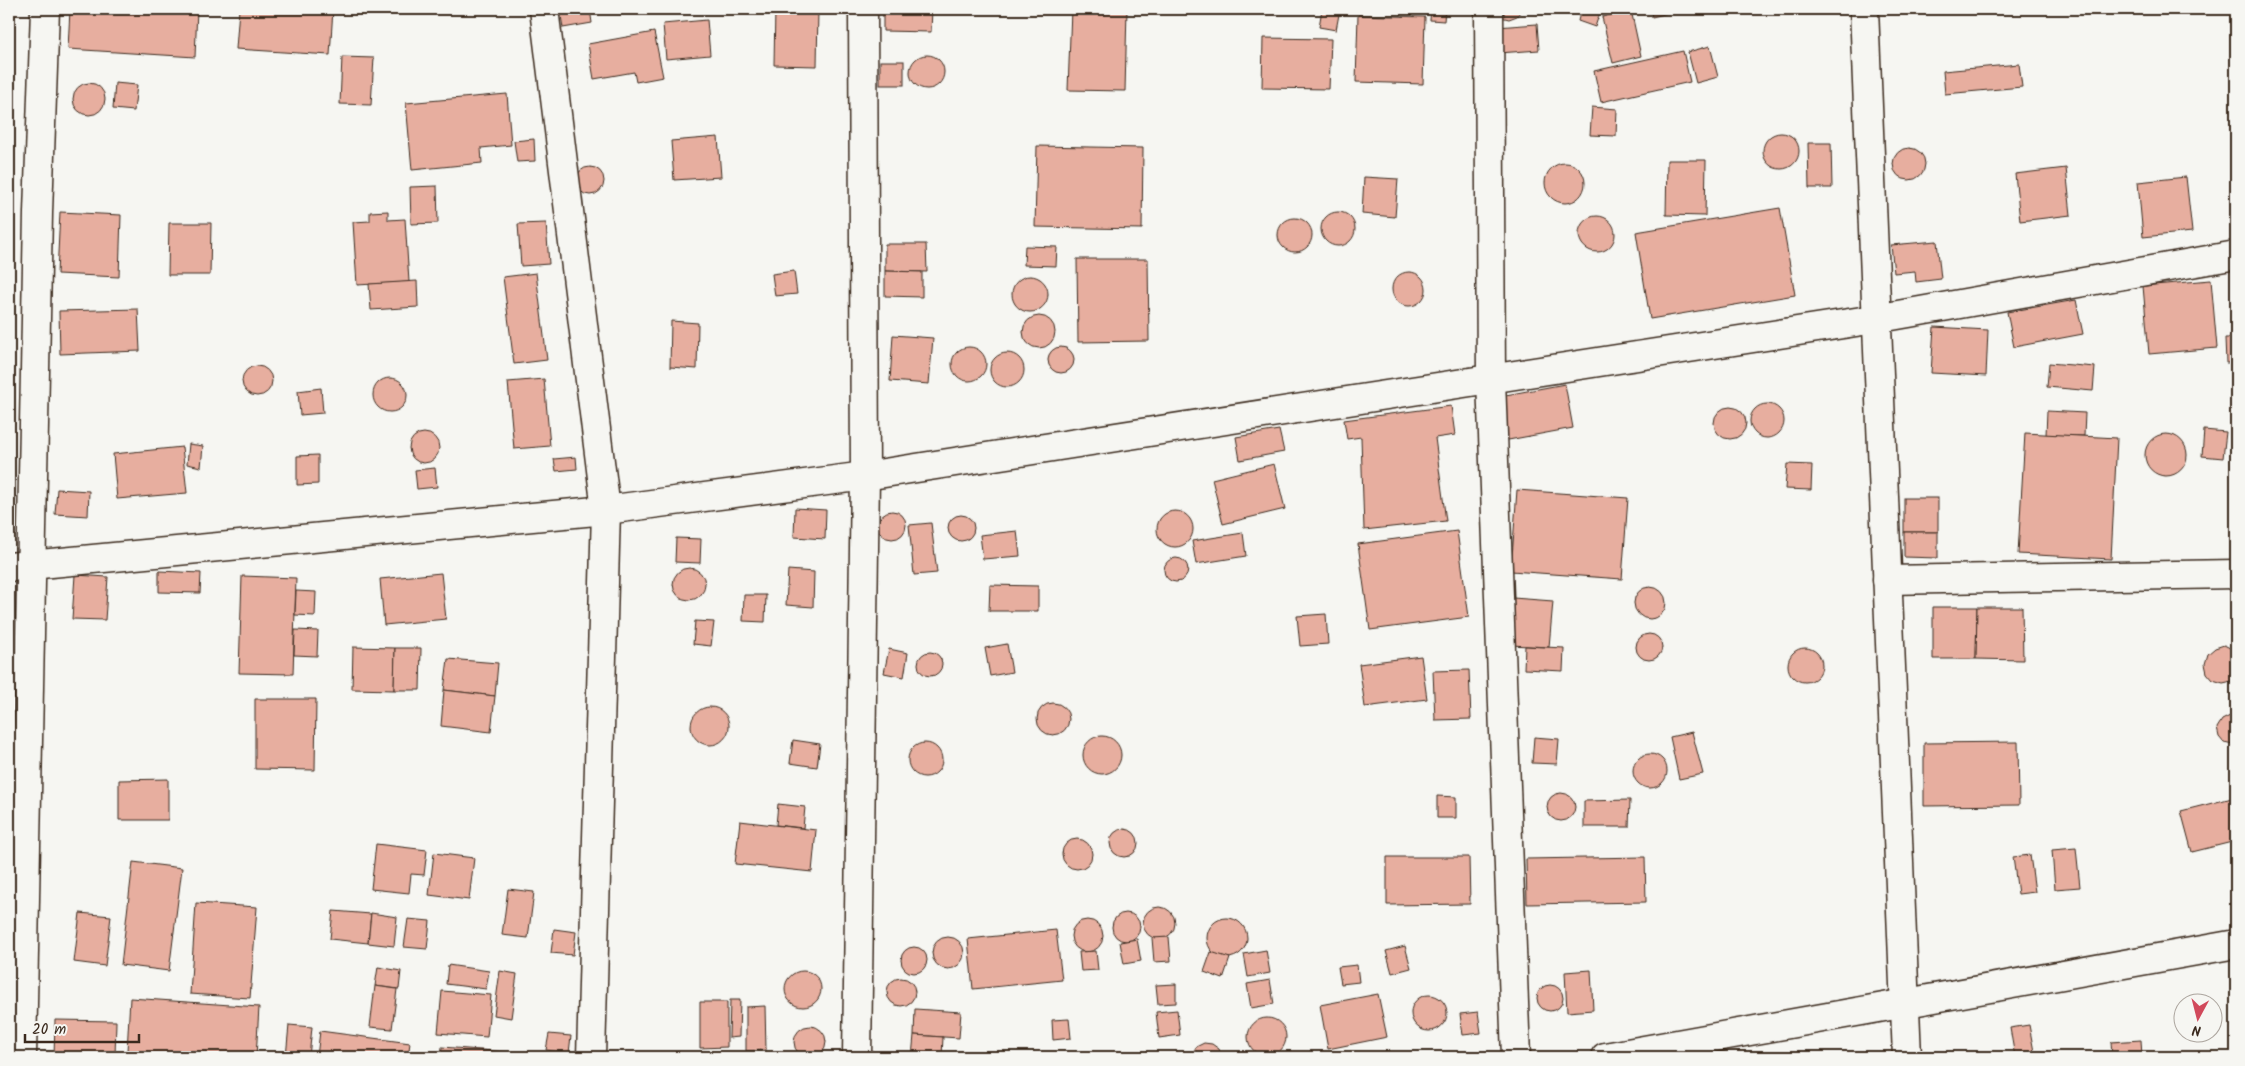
<svg xmlns="http://www.w3.org/2000/svg" width="2245" height="1066" font-family="Kalam,sans-serif">
<style>
.building{fill:#e7ae9f;stroke:#3b2a1e}
.lines{fill:none;stroke-linecap:round;stroke-linejoin:round}
.minor-casing{stroke:#3b2a1e;stroke-width:31}
.minor{stroke:#f6f6f2;stroke-width:28}
</style>
<rect width="100%" height="100%" fill="#f6f6f2"/>
<filter id="ink" filterUnits="userSpaceOnUse"><feTurbulence type="fractalNoise" baseFrequency=".02" numOctaves="2"/><feDisplacementMap in="SourceGraphic" scale="10" xChannelSelector="R" yChannelSelector="G"/><feConvolveMatrix kernelMatrix="1 2 1 2 8 2 1 2 1" color-interpolation-filters="sRGB"/></filter>
<g filter="url(#ink)">
<g class="building">
<path d="M70 9H197L195 57 68 49Z"/>
<path d="M239 9H333L330 55 236 49Z"/>
<path d="M560 9H590L592 23 563 28Z"/>
<path d="M775 9H818L817 66 774 65Z"/>
<path d="M883 9H932L931 32 883 31Z"/>
<path d="M1071 9H1127L1125 91 1068 90Z"/>
<path d="M1322 9H1340L1336 30 1319 27Z"/>
<path d="M1431 9H1445L1444 21 1430 20Z"/>
<path d="M1495 9H1522L1517 16 1509 19 1501 17Z"/>
<path d="M1581 9H1601L1595 27 1578 21Z"/>
<path d="M1650 9H1685L1652 17Z"/>
<path d="M1631 10 1641 56 1613 63 1602 17Z"/>
<path d="M1358 15 1425 17 1423 84 1356 82Z"/>
<path d="M707 20 710 55 666 59 663 24Z"/>
<path d="M1537 24 1539 50 1499 53 1497 27Z"/>
<path d="M654 32 663 77 636 82 634 72 594 79 588 44Z"/>
<path d="M1263 38 1331 39 1329 89 1262 88Z"/>
<path d="M1710 46 1718 77 1696 83 1688 52Z"/>
<path d="M1683 51 1690 82 1601 102 1594 71Z"/>
<circle cx="927" cy="72" r="17"/>
<path d="M342 57 374 58 371 105 340 104Z"/>
<rect x="880" y="61" width="24" height="24"/>
<path d="M2019 64 2022 87 1945 94 1943 71Z"/>
<path d="M115 83 137 85 134 111 113 109Z"/>
<circle cx="89" cy="99" r="16"/>
<path d="M507 94 511 145 481 148 482 163 412 170 406 103Z"/>
<path d="M1592 107 1617 109 1616 136 1590 135Z"/>
<circle cx="1781" cy="151" r="18"/>
<path d="M718 137 721 177 674 180 671 141Z"/>
<path d="M534 139 535 161 517 162 514 141Z"/>
<path d="M1808 143H1831L1832 188H1809Z"/>
<path d="M1037 146 1143 148 1142 229 1035 227Z"/>
<circle cx="1909" cy="164" r="16"/>
<path d="M1667 160H1706L1705 216 1666 215Z"/>
<circle cx="1565" cy="183" r="20"/>
<circle cx="590" cy="181" r="14"/>
<path d="M2066 168 2071 215 2020 221 2015 174Z"/>
<path d="M1364 177 1398 179 1395 217 1362 214Z"/>
<path d="M2186 177 2192 232 2143 237 2138 182Z"/>
<path d="M437 186 438 223 411 224 410 187Z"/>
<path d="M1780 208 1795 295 1650 319 1636 232Z"/>
<path d="M388 211V220L405 219 409 282 357 285 353 222 370 221V212Z"/>
<path d="M60 212 121 215 119 277 57 274Z"/>
<circle cx="1338" cy="229" r="17"/>
<circle cx="1597" cy="234" r="18"/>
<circle cx="1295" cy="235" r="17"/>
<path d="M169 223H211L210 275H168Z"/>
<path d="M546 223 549 264 521 266 518 224Z"/>
<path d="M1937 241 1941 279 1916 282 1915 271 1894 273 1891 245Z"/>
<path d="M885 244H926L927 272 885 271Z"/>
<path d="M1025 246 1057 247 1056 266 1024 265Z"/>
<path d="M1077 259H1148L1149 341 1078 342Z"/>
<path d="M794 271 797 294 775 296 772 274Z"/>
<path d="M885 271 922 272V297L885 296Z"/>
<circle cx="1409" cy="289" r="17"/>
<path d="M536 273 547 360 514 364 503 277Z"/>
<circle cx="1030" cy="294" r="18"/>
<path d="M2211 280 2217 348 2149 354 2143 286Z"/>
<path d="M417 281 418 307 371 310 369 284Z"/>
<path d="M2076 300 2083 334 2014 347 2007 312Z"/>
<path d="M138 309 140 351 60 354 59 311Z"/>
<circle cx="1039" cy="332" r="16"/>
<path d="M671 321 698 323 697 369 670 367Z"/>
<path d="M1934 327 1988 330 1986 376 1931 373Z"/>
<path d="M893 335 933 338 929 384 890 381Z"/>
<path d="M2225 338H2236V363H2226Z"/>
<circle cx="1061" cy="360" r="13"/>
<circle cx="969" cy="364" r="17"/>
<circle cx="1007" cy="370" r="17"/>
<path d="M2049 363 2095 367 2093 391 2047 387Z"/>
<circle cx="257" cy="381" r="15"/>
<circle cx="390" cy="395" r="17"/>
<path d="M544 379 550 446 514 449 508 382Z"/>
<path d="M1565 384 1573 428 1503 441 1495 397Z"/>
<path d="M321 388 323 413 300 415 298 391Z"/>
<circle cx="1767" cy="421" r="17"/>
<path d="M1451 406 1455 435 1435 438 1446 521 1364 530 1361 437 1347 439 1344 420Z"/>
<circle cx="1730" cy="423" r="16"/>
<path d="M2047 411 2085 413 2084 436 2046 435Z"/>
<path d="M1279 430 1284 452 1240 460 1236 437Z"/>
<path d="M2204 430 2226 432 2223 458 2202 456Z"/>
<circle cx="424" cy="448" r="15"/>
<path d="M2025 433 2117 438 2111 559 2018 554Z"/>
<circle cx="2166" cy="455" r="21"/>
<path d="M189 444 203 446 201 467 187 464Z"/>
<path d="M182 447 187 493 117 499 113 454Z"/>
<path d="M318 455V484L297 485V456Z"/>
<path d="M576 457 577 469 556 471 554 459Z"/>
<path d="M1274 464 1285 509 1223 524 1212 479Z"/>
<path d="M1787 464 1812 465 1811 490 1785 489Z"/>
<path d="M435 468 437 487 417 489 415 470Z"/>
<path d="M57 489 89 491 88 516 55 514Z"/>
<path d="M1517 490 1628 498 1622 579 1511 571Z"/>
<path d="M9 496H15L13 534H9Z"/>
<rect x="1904" y="498" width="34" height="34"/>
<path d="M795 508 826 510 825 539 794 537Z"/>
<circle cx="892" cy="525" r="14"/>
<circle cx="1175" cy="529" r="18"/>
<circle cx="961" cy="528" r="13"/>
<path d="M931 523 937 573 914 575 909 525Z"/>
<path d="M1017 531 1020 556 983 559 980 535Z"/>
<path d="M1457 531 1469 617 1370 630 1358 544Z"/>
<path d="M1904 532H1938V558L1904 557Z"/>
<path d="M1243 533 1246 556 1196 564 1192 541Z"/>
<path d="M676 538 701 539 700 563 675 562Z"/>
<circle cx="1176" cy="570" r="12"/>
<circle cx="689" cy="584" r="16"/>
<path d="M788 570 814 572 813 607 786 605Z"/>
<path d="M159 571 201 573 200 593 159 592Z"/>
<path d="M441 573 446 619 384 625 380 579Z"/>
<path d="M75 575 108 577 105 620 72 619Z"/>
<path d="M242 576 296 578 293 674 239 673Z"/>
<path d="M990 585 1038 586V611H989Z"/>
<circle cx="1650" cy="603" r="16"/>
<path d="M296 591 316 592 315 616 295 615Z"/>
<path d="M744 595H766L765 622 743 621Z"/>
<path d="M1513 598 1553 601 1549 647 1510 645Z"/>
<path d="M1933 607H1977L1976 659H1933Z"/>
<path d="M1977 607H2022L2023 660 1976 659Z"/>
<path d="M1326 614 1328 644 1300 646 1297 616Z"/>
<path d="M695 621 714 622 711 646 693 644Z"/>
<path d="M295 630 318 631 317 656 294 655Z"/>
<circle cx="1649" cy="647" r="13"/>
<path d="M1007 644 1012 672 990 676 985 648Z"/>
<path d="M2224 645 2236 651V677L2232 681 2223 683 2213 680 2207 673 2205 664 2208 654 2215 648Z"/>
<path d="M1525 646 1564 648 1563 671 1524 669Z"/>
<path d="M353 647 395 648 394 690 352 689Z"/>
<circle cx="1805" cy="665" r="17"/>
<path d="M395 648H421L420 690H394Z"/>
<path d="M889 649 908 653 904 677 884 673Z"/>
<circle cx="930" cy="664" r="12"/>
<path d="M1421 656 1427 699 1365 707 1359 664Z"/>
<path d="M448 659 498 663 495 696 444 690Z"/>
<path d="M1469 670 1471 719 1435 720 1433 671Z"/>
<path d="M444 690 495 696 491 732 441 726Z"/>
<path d="M255 699H316L315 770 255 769Z"/>
<circle cx="1053" cy="719" r="16"/>
<circle cx="710" cy="726" r="19"/>
<path d="M2230 716 2236 718V743L2233 745 2224 743 2219 737 2217 728 2222 720Z"/>
<path d="M1692 732 1703 774 1679 779 1670 737Z"/>
<circle cx="1102" cy="755" r="19"/>
<path d="M1534 737 1559 739 1557 764 1532 763Z"/>
<path d="M793 740 820 744 817 767 790 763Z"/>
<path d="M2018 742 2019 805 1924 806V743Z"/>
<circle cx="925" cy="760" r="17"/>
<circle cx="1650" cy="771" r="17"/>
<path d="M168 779V820H119V780Z"/>
<circle cx="1561" cy="807" r="14"/>
<path d="M1437 796 1456 797V818H1437Z"/>
<path d="M2236 797V841L2192 852 2181 811Z"/>
<path d="M1630 800 1629 827H1584V801Z"/>
<path d="M778 804 805 807 803 828 776 825Z"/>
<path d="M740 821 816 830 812 872 735 864Z"/>
<circle cx="1124" cy="843" r="14"/>
<circle cx="1077" cy="854" r="15"/>
<path d="M376 844 427 850 424 875 411 874 409 893 371 889Z"/>
<path d="M2076 848 2080 887 2055 889 2052 850Z"/>
<path d="M434 853 474 858 469 900 429 895Z"/>
<path d="M2030 855 2035 892 2018 894 2013 857Z"/>
<path d="M1387 857H1469L1470 904 1387 905Z"/>
<path d="M1645 857 1646 902 1527 904 1526 859Z"/>
<path d="M133 862 182 868 169 971 121 965Z"/>
<path d="M508 889 534 892 528 938 502 935Z"/>
<path d="M196 903 257 907 250 998 190 994Z"/>
<circle cx="1159" cy="923" r="16"/>
<path d="M333 911 371 914 368 943 330 939Z"/>
<circle cx="1126" cy="927" r="14"/>
<path d="M80 913 111 916 105 966 74 962Z"/>
<path d="M371 913 397 917 394 946 368 943Z"/>
<circle cx="1227" cy="938" r="20"/>
<path d="M408 919 430 921 427 949 404 947Z"/>
<circle cx="1087" cy="936" r="16"/>
<path d="M554 929 576 932 573 955 551 953Z"/>
<path d="M1056 930 1062 980 973 989 968 939Z"/>
<path d="M1169 937 1171 961 1154 962 1152 938Z"/>
<circle cx="948" cy="953" r="16"/>
<path d="M1137 939 1141 961 1124 964 1120 942Z"/>
<path d="M1405 946 1411 968 1392 973 1386 951Z"/>
<circle cx="914" cy="960" r="13"/>
<path d="M1266 950 1270 973 1248 977 1244 954Z"/>
<path d="M1096 951 1098 970 1081 971 1079 952Z"/>
<path d="M1211 952 1230 958 1223 979 1204 972Z"/>
<path d="M448 965 489 971 486 989 446 984Z"/>
<path d="M1357 965 1359 982 1341 984 1338 967Z"/>
<path d="M378 967 401 971 399 989 375 986Z"/>
<path d="M1591 970 1593 1010 1567 1012 1565 972Z"/>
<circle cx="803" cy="989" r="18"/>
<path d="M500 971 517 974 511 1018 494 1015Z"/>
<circle cx="901" cy="992" r="14"/>
<path d="M1270 980 1274 1004 1251 1008 1247 984Z"/>
<path d="M1176 984V1003L1158 1004 1156 985Z"/>
<circle cx="1550" cy="998" r="13"/>
<path d="M375 986 397 989 392 1029 370 1027Z"/>
<path d="M442 991 491 995 487 1037 438 1033Z"/>
<path d="M1378 994 1387 1037 1328 1049 1320 1005Z"/>
<circle cx="1429" cy="1013" r="18"/>
<path d="M130 998 259 1007 256 1057H214L127 1051Z"/>
<path d="M730 1000H740L739 1037 729 1038Z"/>
<path d="M700 1002H727V1047L700 1048Z"/>
<path d="M765 1006 766 1050 746 1051V1007Z"/>
<path d="M915 1009 961 1012 959 1038 914 1035Z"/>
<path d="M1177 1010 1180 1035 1159 1038 1156 1012Z"/>
<path d="M1478 1012 1481 1033 1463 1035 1460 1014Z"/>
<circle cx="1267" cy="1037" r="19"/>
<path d="M1069 1019 1071 1038 1053 1040 1052 1020Z"/>
<path d="M55 1020 116 1021 115 1057H54Z"/>
<path d="M289 1025 312 1027 309 1057H286Z"/>
<path d="M2029 1025 2035 1057H2015L2010 1028Z"/>
<circle cx="810" cy="1042" r="16"/>
<path d="M320 1031 410 1043 408 1057H317Z"/>
<path d="M549 1034 571 1036 569 1053 546 1050Z"/>
<path d="M914 1035 943 1037 942 1057H912Z"/>
<path d="M2141 1040 2142 1057H2112L2111 1042Z"/>
<path d="M1204 1043 1212 1044 1219 1049 1222 1057H1191L1196 1047Z"/>
<path d="M442 1047 557 1056 441 1057Z"/>
</g>
<g class="lines">
<defs>
<g id="minor">
<path d="M544 9 606 510 591 1057"/>
<path d="M1489 9 1491 380 1516 1057"/>
<path d="M1864 9 1907 1057"/>
<path d="M9 567 606 510 865 476 1875 319 2236 255"/>
<path d="M1887 580 2236 574"/>
<path d="M22 1057 38 213 45 9"/>
<path d="M857 1057 865 476 863 9"/>
<path d="M1605 1057 2236 944"/>
</g>
</defs>
<use href="#minor" class="minor-casing"/>
<use href="#minor" class="minor"/>
</g>
</g>
<rect width="2245" height="1066" fill="none" stroke="#f6f6f2" stroke-width="30"/>
<rect x="15" y="15" width="2215" height="1036" fill="none" stroke="#3b2a1e" stroke-width="2" filter="url(#ink)"/>
<g transform="translate(2198 1018) rotate(187)"><circle r="24" fill="#f6f6f2" stroke="#aba49d"/>
<path d="M0-4L9 19L0 12L-9 19Z" fill="#d1495b"/>
<text y="-8" font-size="14" font-weight="bold" text-anchor="middle" fill="#3b2a1e">N</text>
</g>
<path d="M25 1034v8h114v-8" fill="none" stroke="#3b2a1e" stroke-width="2.5"/>
<text x="32" y="1034" font-size="15" fill="#3b2a1e" stroke="#f6f6f2" stroke-width="4" paint-order="stroke">20 m</text>
</svg>
